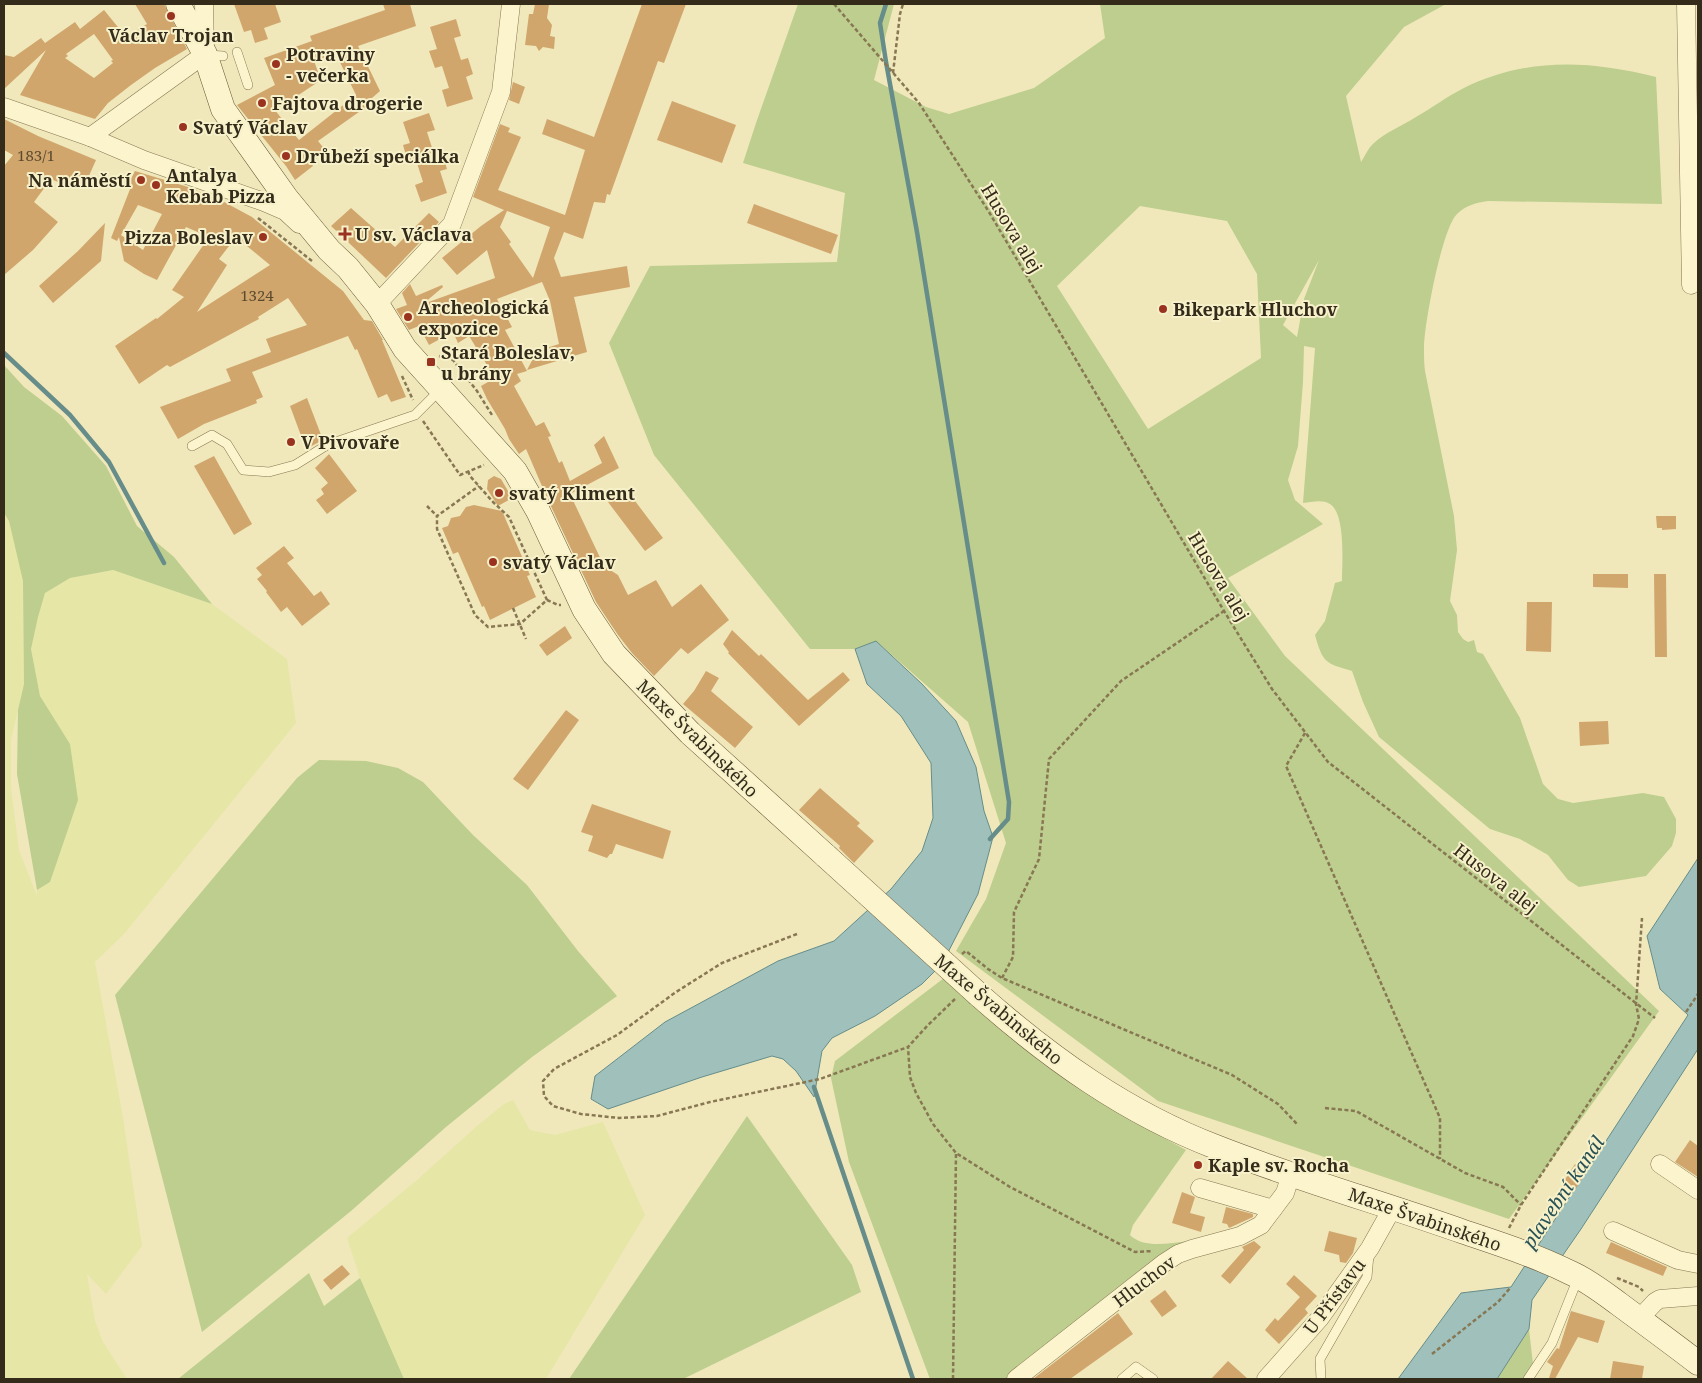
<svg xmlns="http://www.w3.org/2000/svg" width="1702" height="1383" font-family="'Noto Serif',serif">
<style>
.farmland{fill:#e6e6a7}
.green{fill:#bdce8e;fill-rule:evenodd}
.water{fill:#9fc0bb;stroke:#668d8a}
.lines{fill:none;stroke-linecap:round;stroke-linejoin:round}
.stream{stroke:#668d8a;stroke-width:4.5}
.building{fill:#d1a66d;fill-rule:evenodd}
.lane-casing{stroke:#877753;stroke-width:10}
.street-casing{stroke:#877753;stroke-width:19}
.secondary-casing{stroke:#695837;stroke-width:25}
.path{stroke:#877753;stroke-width:2.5;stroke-dasharray:4 2.5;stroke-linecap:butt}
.lane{stroke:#fbf4cd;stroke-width:9}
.street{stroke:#fbf4cd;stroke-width:18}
.secondary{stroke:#fbf4cd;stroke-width:24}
.secondary-bridge-casing{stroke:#695837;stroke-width:25;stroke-linecap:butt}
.secondary-bridge{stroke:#fbf4cd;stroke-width:24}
.poi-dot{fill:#9a3220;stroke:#f7f1ca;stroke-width:2}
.labels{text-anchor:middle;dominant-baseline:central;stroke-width:4;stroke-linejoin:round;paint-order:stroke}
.number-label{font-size:15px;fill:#5c4a2f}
.poi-label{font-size:18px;font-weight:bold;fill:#352b1a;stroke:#f7f1ca;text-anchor:start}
.street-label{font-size:18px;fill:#352b1a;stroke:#f7f1ca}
.water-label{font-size:19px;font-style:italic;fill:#285256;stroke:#f7f1ca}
</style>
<rect width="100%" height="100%" fill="#f0e8ba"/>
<g class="farmland">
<path d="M4 513 9 521 23 581 24 684 11 740V788L19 850 37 896V890L50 882 70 744 40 696 31 649 38 616 45 593 70 578 113 570 212 604 287 659 296 723 124 934 95 962 123 1118 142 1246 106 1294 87 1274 95 1321 103 1342 127 1379H4Z"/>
<path d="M513 1100 530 1130 555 1135 603 1122 645 1215 546 1379H404L360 1278 347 1238 417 1180 477 1126 504 1104Z"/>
</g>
<g class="green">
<path d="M798 4H894L874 80 926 107 949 114 1034 88 1105 38 1100 4H1446L1404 27 1346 96 1361 162C1365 156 1368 148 1374 143 1386 132 1402 126 1416 117 1432 108 1446 97 1462 89 1525 57 1589 60 1656 77L1662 204 1488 201C1476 203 1466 205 1457 214 1442 228 1424 325 1424 348 1424 356 1424 364 1425 371L1454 516 1457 550 1450 601 1457 615 1458 632 1463 639 1468 642 1474 640 1477 652 1483 654 1520 718 1543 784 1558 799 1573 803 1643 793 1664 797 1676 819V833L1672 846 1646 876 1579 887 1568 880 1548 855 1520 839 1490 829 1379 737 1363 702 1352 671C1325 663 1323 663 1315 635L1325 621 1335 583 1342 581C1342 564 1346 514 1330 504 1323 499 1311 502 1303 503L1315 348 1304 346 1303 382 1298 446 1288 480 1295 500 1323 524 1228 578 1285 656 1659 1011 1509 1219 1158 1101 956 951 986 899 1006 843 968 722 876 641 855 649H810L654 455 609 343 650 266 837 262 845 193 743 163 756 123ZM1140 206 1227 221 1257 274 1261 358 1148 429 1057 286ZM1319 260 1304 299 1297 337 1283 325Z"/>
<path d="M4 365 24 387 62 416 106 466 137 526 174 557 212 604 113 570 70 578 45 593 38 617 31 649 40 696 70 744 78 800 50 882 37 890 17 774 18 710 24 684 23 581 9 521 4 513Z"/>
<path d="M319 760 366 761 398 768 423 782 473 835 527 885 578 951 617 996 532 1057 446 1127 351 1211 202 1332 115 995 297 778Z"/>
<path d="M948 975C980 1007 1012 1041 1049 1068 1091 1099 1140 1125 1186 1150L1133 1225 1130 1235C1144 1249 1170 1243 1188 1241L1007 1379H930L849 1162 831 1078 835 1061Z"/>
<path d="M747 1116 852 1265 861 1292 683 1379H569Z"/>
<path d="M309 1273 324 1306 360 1278 404 1379H178Z"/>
<path d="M1529 1329 1533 1364 1531 1379H1497Z"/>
</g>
<g class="water">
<path d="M876 641 922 684 956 721 976 767 984 811 993 837 978 894 942 964 922 984 875 1016 832 1038 822 1051 814 1097 796 1071 783 1059 772 1056 702 1077 608 1109 591 1099 595 1076 665 1022 778 961 834 941 891 889 922 851 933 818 931 763 901 716 867 684 855 649Z"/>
<path d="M1698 858V1049L1581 1229 1532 1300 1529 1329 1497 1379H1398L1461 1293 1511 1287 1688 1015 1660 989 1647 936Z"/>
</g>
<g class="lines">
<g class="stream">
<path d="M886 4 880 23 886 62 917 232 1009 802 1008 819 990 839"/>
<path d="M4 353 70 415 109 462 164 563"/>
<path d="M814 1087 913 1379"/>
</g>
</g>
<g class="building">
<path d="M135 4H164L187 49 155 68 131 85 108 103 95 119 20 95 46 50 4 89V55L14 57 41 38 45 43 75 22 80 29 104 10 126 37 147 24ZM94 34 113 60 111 61 113 63 94 78 65 58 68 56 66 54Z"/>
<path d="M234 4H275L281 22 264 28 268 39 255 43 251 30 244 32Z"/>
<path d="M383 4H410L416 26 358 46 380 91 364 105 366 107 318 141 326 151 311 163 313 166 295 180 286 166 237 105 275 85 264 58 312 41 310 36 385 10ZM336 54 356 95 299 140 274 109 294 98 321 80 314 61Z"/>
<path d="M535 4H549L547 18 552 25 550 36 555 37 554 49 543 47 539 51 536 46 525 45 529 14H533Z"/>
<path d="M642 4H686L664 63 658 61 610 195 607 194 605 203 594 202 583 239 564 232 554 258 561 277 627 266 630 287 574 297 587 352 527 370 537 351 559 344 550 301 542 282 497 299 512 327 505 330 527 371 517 374 521 381 514 386 536 426 544 422 551 436 548 437 559 463 562 461 570 481 602 463 594 445 604 436 619 468 570 494 604 566 618 575 628 595 656 580 672 607 701 584 729 620 688 654 681 648 654 676 632 653 618 635 596 602 548 500 526 449 519 454 509 439 505 429 487 399 481 386 495 378 469 336 458 343 453 332 429 345 419 326 409 330 396 309 407 305 402 293 410 284 416 296 442 285 443 287 423 304 495 278 487 250 457 275 442 258 481 226 504 210 473 197 500 124 510 128 508 132 521 137 498 190 565 215 585 150 542 134 547 119 594 137ZM507 211 550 227 533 278 509 244 511 242 500 227Z"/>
<path d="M456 19 461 36 454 38 461 60 468 58 473 74 466 77 473 99 447 107 442 90 449 88 442 66 435 68 429 51 437 49 430 27Z"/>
<path d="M513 82 525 87 519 104 509 100Z"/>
<path d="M672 101 736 125 722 163 657 140Z"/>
<path d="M429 113 435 130 427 132 434 154 442 152 447 169 440 171 447 193 421 202 415 185 423 182 416 160 408 162 403 145 410 143 403 122Z"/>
<path d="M4 119 38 136 96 160 84 187 76 184 74 189 51 179 34 202 58 222 33 250 4 275V166L13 155 4 150Z"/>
<path d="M135 171 188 187 213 198V196L252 217 343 291 364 320 372 321 383 340H382L406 397 391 402 387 394 378 398 357 349 355 350 348 336 252 372 263 397 256 400 257 403 204 424 178 439 160 407 231 381 226 369 271 352 266 339 307 325 288 298 258 317 259 319 170 367 167 365 139 384 115 346 156 318 157 319 184 297 172 290 209 237 186 227 157 280 144 274 124 261 119 237 117 241 111 238 132 184 129 183ZM138 205 162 214 143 250 121 235ZM236 237 270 265 197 312 227 265 219 259Z"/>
<path d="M754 204 838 235 831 254 747 223Z"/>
<path d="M351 208 395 247 429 213 439 222 386 278 331 226Z"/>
<path d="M105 223 101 261 53 303 39 286 78 251Z"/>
<path d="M307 398 323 440 306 449 290 406Z"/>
<path d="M329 454 357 491 327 514 316 500 324 494 321 489 328 483 315 468Z"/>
<path d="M214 456 252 524 234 535 194 466Z"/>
<path d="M494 476 501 479 512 498 498 506 487 489 488 480Z"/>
<path d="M626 489 663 538 645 551 608 502Z"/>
<path d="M474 505 502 511 530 575 527 576 536 597 490 620 484 606 482 607 458 552 453 554 442 528 448 526 451 518 460 516 466 507Z"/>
<path d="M1656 516H1676V529L1662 530V528H1657Z"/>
<path d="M284 546 294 558 287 563 314 596 321 591 330 604 302 626 287 607 281 612 266 592 267 591 257 579 262 575 256 568Z"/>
<path d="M1593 574H1628V588L1593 587Z"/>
<path d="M1654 574H1666L1667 657H1655Z"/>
<path d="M1527 602H1552L1551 652 1526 651Z"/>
<path d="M565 626 572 638 547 656 539 645Z"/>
<path d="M732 630 759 656 761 654 808 700 843 672 850 680 799 726 728 653 729 652 723 644Z"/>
<path d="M706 671 719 678 711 691 753 727 735 748 683 704 694 691Z"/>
<path d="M566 710 579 720 528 790 513 779Z"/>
<path d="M1608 721 1609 744 1580 746 1579 722Z"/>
<path d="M820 788 860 823 857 826 874 841 854 863 839 848 840 846 799 810Z"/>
<path d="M592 804 671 831 663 859 616 844 612 854H610L607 858 588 851 593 836 581 832Z"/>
<path d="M1690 1140 1698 1146V1177L1675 1162Z"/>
<path d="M1575 1164 1586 1172 1574 1191 1562 1184Z"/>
<path d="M1182 1192 1195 1197 1190 1213 1205 1217 1201 1232 1172 1223Z"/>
<path d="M1226 1207 1253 1214V1217L1229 1228 1227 1224 1222 1223Z"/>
<path d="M1329 1231 1357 1238 1353 1253 1346 1263 1340 1262 1339 1255 1324 1251Z"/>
<path d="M1254 1241 1261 1247 1230 1284 1221 1276 1244 1250 1242 1247Z"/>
<path d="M1611 1242 1667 1267 1663 1276 1606 1253Z"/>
<path d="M342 1265 350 1274 331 1290 323 1280Z"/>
<path d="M1294 1275 1317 1296 1305 1309 1308 1313 1279 1344 1265 1330 1275 1318 1278 1321 1300 1297 1286 1284Z"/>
<path d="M1165 1290 1177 1306 1162 1317 1150 1301Z"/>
<path d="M1571 1311 1605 1321 1598 1343 1578 1337 1555 1379H1552L1549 1378 1553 1366 1547 1362 1557 1348 1559 1349Z"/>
<path d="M1118 1313 1133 1334 1070 1379H1033Z"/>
<path d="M1228 1361 1248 1379H1211Z"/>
<path d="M1613 1361 1644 1366 1642 1379H1610Z"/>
</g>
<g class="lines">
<defs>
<g id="lane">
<path d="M237 52 248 85"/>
<path d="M208 55 223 56"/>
<path d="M192 446 212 435 227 444 243 470 269 472 295 465 327 445 415 415 441 389"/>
<path d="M1122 1379 1136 1367 1153 1379"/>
<path d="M1321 1379 1320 1359 1367 1277 1369 1255"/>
<path d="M1528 1379 1552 1343 1574 1288 1581 1278"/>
</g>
<g id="street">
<path d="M1686 4 1691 285"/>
<path d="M4 107 90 137 144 160 264 202 285 211 299 224"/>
<path d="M90 137 205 54 204 4"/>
<path d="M377 304 452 224 501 92 511 4"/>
<path d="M1660 1164 1698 1190"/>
<path d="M1200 1188 1273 1209"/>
<path d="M1613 1231 1678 1260 1698 1264"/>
<path d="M1639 1319 1655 1302 1660 1299 1698 1296"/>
<path d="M1016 1379 1164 1263 1178 1254 1192 1249 1240 1236 1261 1225 1285 1193 1291 1174"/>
<path d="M1266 1379 1320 1318 1370 1248 1393 1207"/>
</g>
<g id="secondary">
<path d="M178 4 205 54 223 109 287 199 329 250 348 268 377 304 405 349 515 471 538 511 584 609 614 654 690 733 826 856"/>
<path d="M979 995C1050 1058 1127 1113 1216 1147 1297 1179 1382 1203 1464 1232 1500 1244 1537 1256 1571 1273 1589 1281 1604 1293 1619 1304 1646 1324 1672 1343 1698 1363"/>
</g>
</defs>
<use href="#lane" class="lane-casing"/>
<use href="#street" class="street-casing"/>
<use href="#secondary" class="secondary-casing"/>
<g class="path">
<path d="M834 4 919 103 989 212 1224 611 1272 689 1328 762 1655 1018"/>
<path d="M893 73 900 14 903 4"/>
<path d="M258 218 312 261"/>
<path d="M439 356 453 360 477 391 492 415"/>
<path d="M402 376 413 400"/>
<path d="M423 421 460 475 484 465"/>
<path d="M468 471 470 476 493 502 509 517 547 600 520 624 488 627 475 615 437 529V516L479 486"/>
<path d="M427 506 437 516"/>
<path d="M547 600 558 605H561"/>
<path d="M513 608 526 639"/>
<path d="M1305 733 1286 766 1440 1118V1159"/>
<path d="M797 934 722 963 676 992 617 1035 554 1069 543 1081 544 1096 553 1106 581 1114 619 1118 657 1116 710 1102 820 1079 908 1047"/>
<path d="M962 954 966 951 988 969 1002 978 1232 1075 1278 1104 1297 1124"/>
<path d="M1002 978 1013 957 1014 912 1039 859 1049 759 1121 681 1224 611"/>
<path d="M955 999 928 1025 908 1047 910 1077 916 1093 933 1124 956 1153 1010 1187 1135 1252 1153 1251"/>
<path d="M1686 1012 1698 994"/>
<path d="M1325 1108 1356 1111 1465 1173 1503 1187 1521 1205"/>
<path d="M1509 1228 1521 1205 1633 1036 1639 1019 1636 1004 1642 918"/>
<path d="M1617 1278 1639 1287 1643 1291"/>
<path d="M1432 1354 1498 1302 1511 1287"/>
<path d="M953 1379 956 1153"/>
</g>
<use href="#lane" class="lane"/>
<use href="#street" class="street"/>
<use href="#secondary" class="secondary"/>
<defs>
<path id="secondary-bridge" d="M826 856 979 995"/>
</defs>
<use href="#secondary-bridge" class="secondary-bridge-casing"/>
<use href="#secondary-bridge" class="secondary-bridge"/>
</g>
<g class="poi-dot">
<circle cx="171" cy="16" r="5"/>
<circle cx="276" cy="64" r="5"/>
<circle cx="262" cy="103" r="5"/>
<circle cx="183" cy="127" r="5"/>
<circle cx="286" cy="156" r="5"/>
<circle cx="141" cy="180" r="5"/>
<circle cx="156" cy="185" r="5"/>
<path d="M342.5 226.5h5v5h5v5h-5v5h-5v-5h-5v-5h5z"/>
<circle cx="263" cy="237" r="5"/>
<circle cx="1163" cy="309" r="5"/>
<circle cx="408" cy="317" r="5"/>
<rect x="426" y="357" width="10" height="10" rx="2.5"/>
<circle cx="291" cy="442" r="5"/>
<circle cx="499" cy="493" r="5"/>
<circle cx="493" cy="562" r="5"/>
<circle cx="1198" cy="1165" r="5"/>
</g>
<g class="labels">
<g class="number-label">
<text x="36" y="155">183/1</text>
<text x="257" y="295">1324</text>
</g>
<g class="poi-label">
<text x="171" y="35" text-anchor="middle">Václav Trojan</text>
<text x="286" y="54">Potraviny<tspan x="286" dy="21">- večerka</tspan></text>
<text x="272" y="103">Fajtova drogerie</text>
<text x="193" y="127">Svatý Václav</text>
<text x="296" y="156">Drůbeží speciálka</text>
<text x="166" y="175">Antalya<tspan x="166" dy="21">Kebab Pizza</tspan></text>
<text x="131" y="180" text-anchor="end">Na náměstí</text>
<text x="355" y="234">U sv. Václava</text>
<text x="253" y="237" text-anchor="end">Pizza Boleslav</text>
<text x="418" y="307">Archeologická<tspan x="418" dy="21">expozice</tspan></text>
<text x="1173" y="309">Bikepark Hluchov</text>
<text x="441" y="352">Stará Boleslav,<tspan x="441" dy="21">u brány</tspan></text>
<text x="301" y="442">V Pivovaře</text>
<text x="509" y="493">svatý Kliment</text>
<text x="503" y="562">svatý Václav</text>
<text x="1208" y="1165">Kaple sv. Rocha</text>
</g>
<g class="street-label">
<text transform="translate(1012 228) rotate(59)">Husova alej</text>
<text transform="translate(1219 576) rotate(59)">Husova alej</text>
<text transform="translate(698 738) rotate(44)">Maxe Švabinského</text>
<text transform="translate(1496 878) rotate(38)">Husova alej</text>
<text transform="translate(999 1009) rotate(40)">Maxe Švabinského</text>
<text transform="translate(1425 1219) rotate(19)">Maxe Švabinského</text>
<text transform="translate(1144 1281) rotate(-37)">Hluchov</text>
<text transform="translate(1334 1296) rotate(-53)">U Přístavu</text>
</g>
<g class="water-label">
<text transform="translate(1563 1192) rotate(-56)">plavební kanál</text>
</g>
</g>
<rect width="1702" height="1383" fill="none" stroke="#352b1a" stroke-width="10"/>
</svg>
